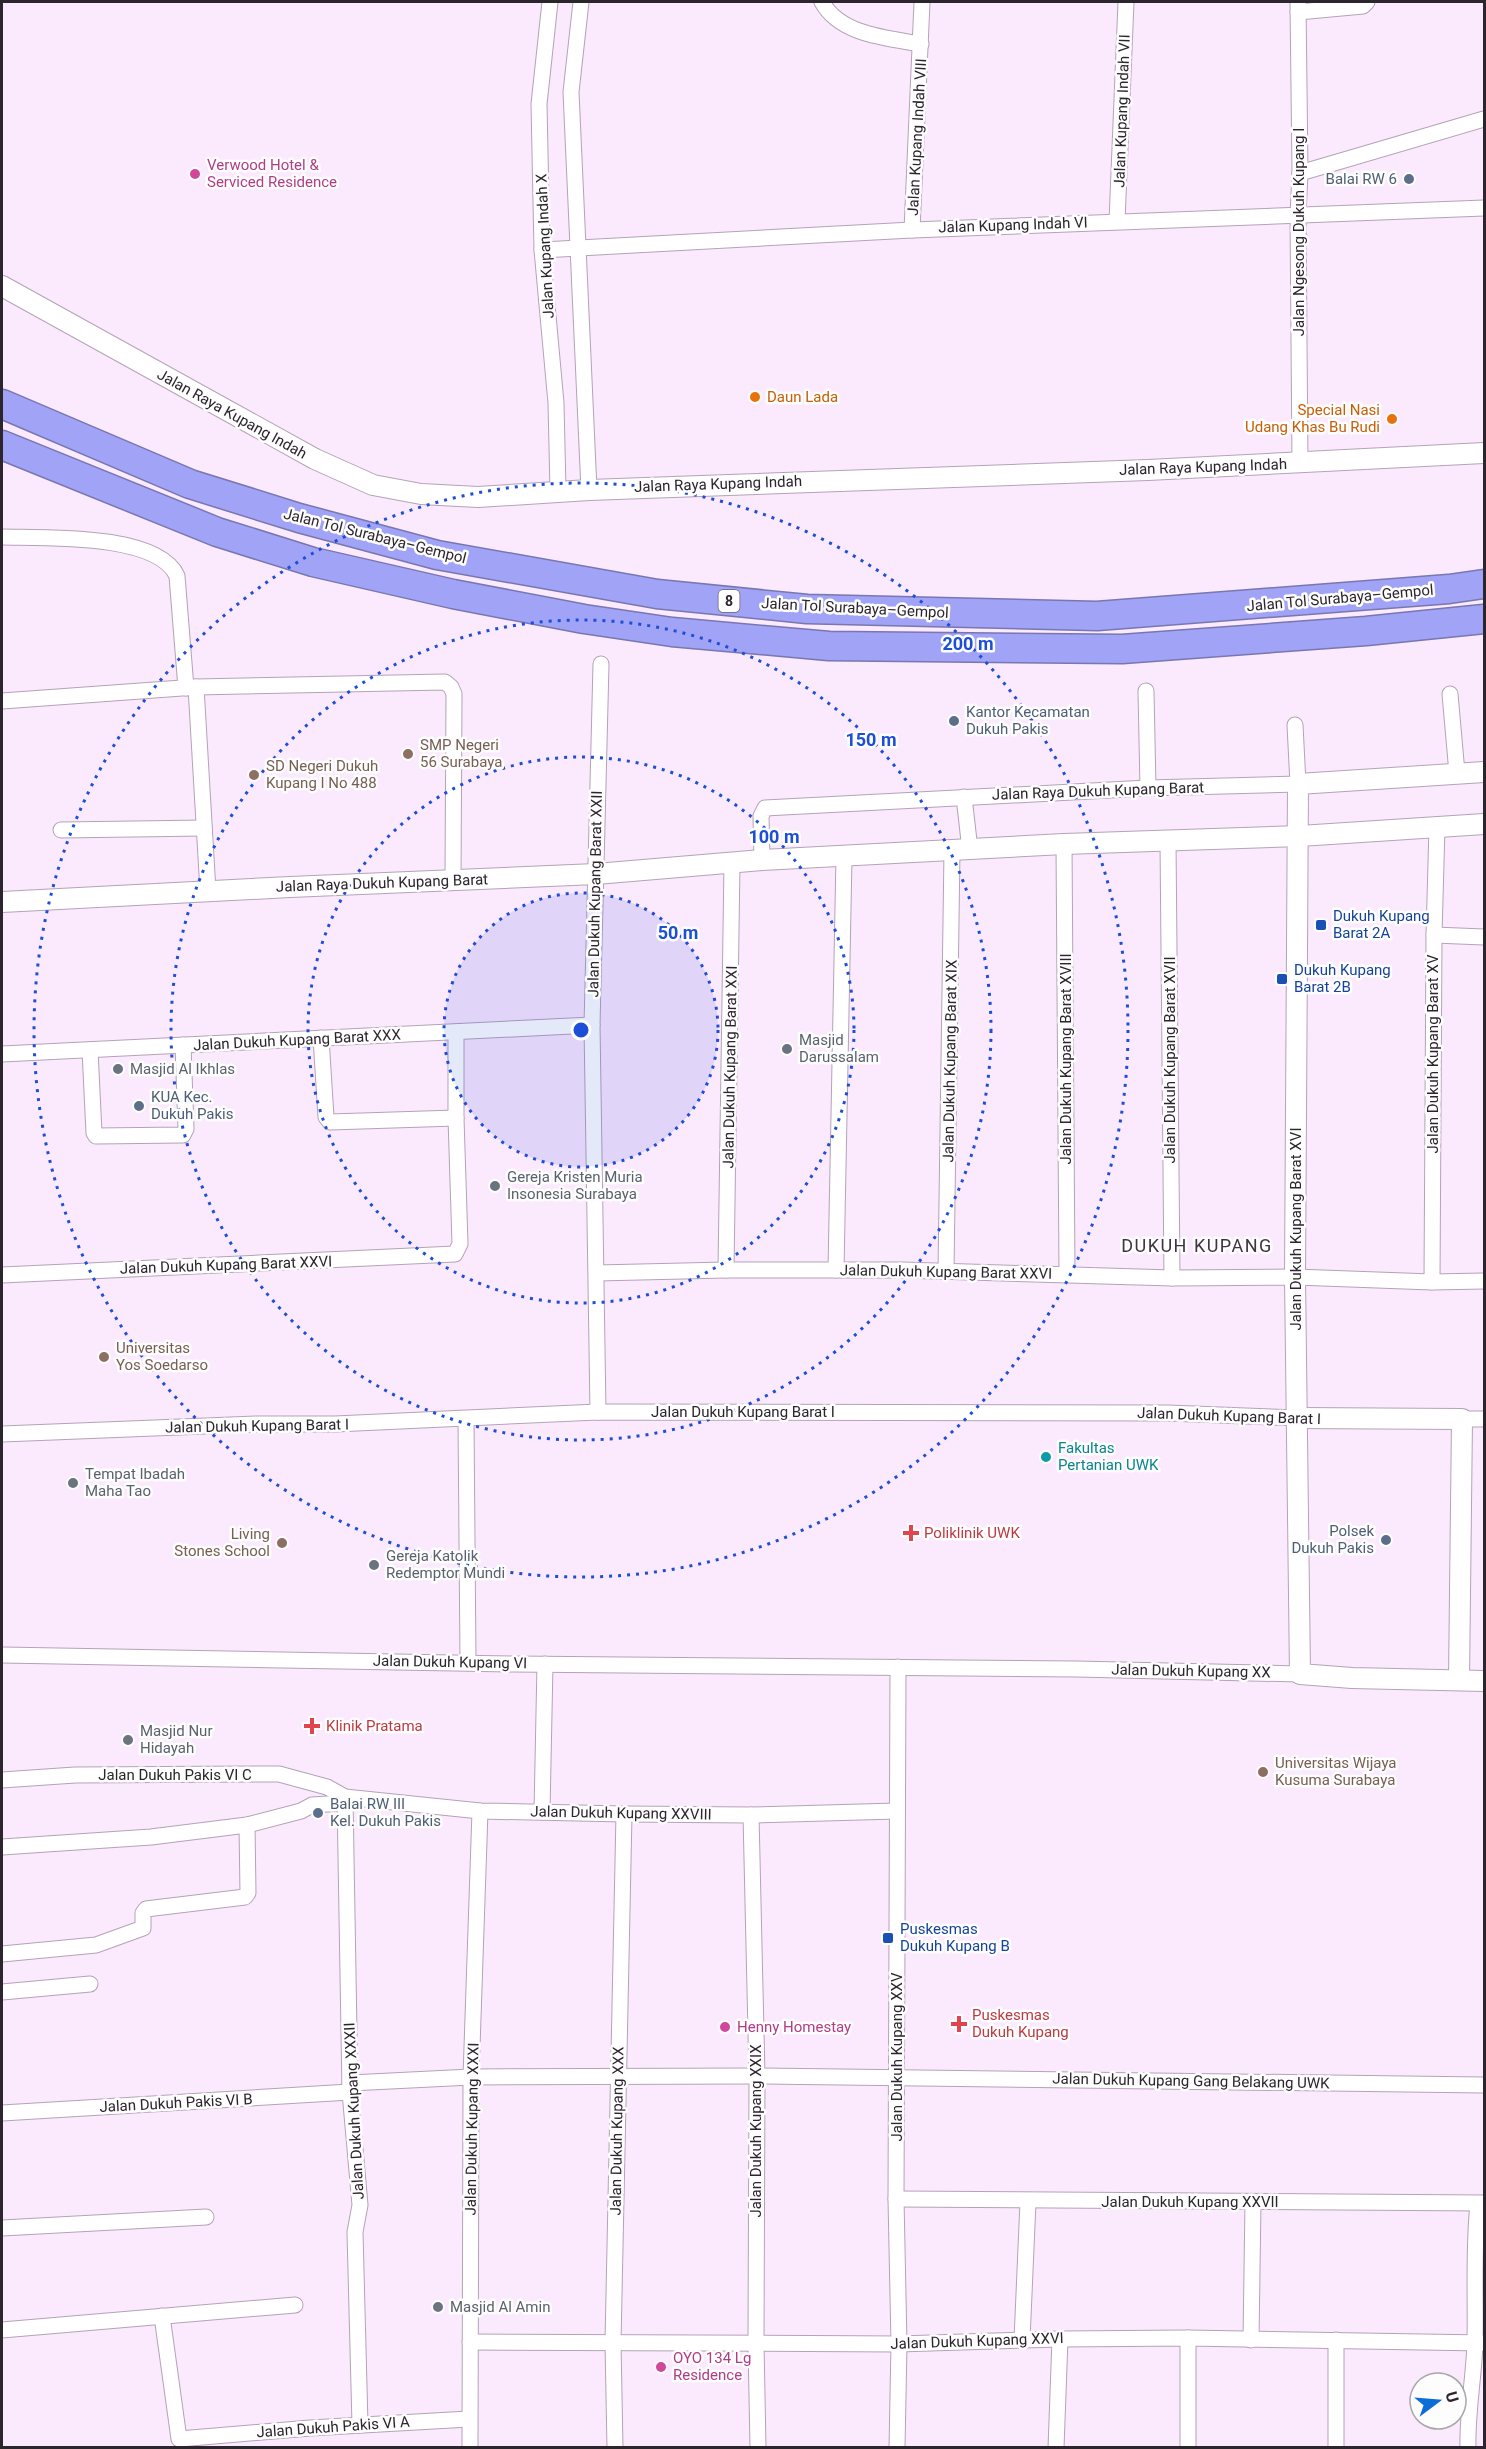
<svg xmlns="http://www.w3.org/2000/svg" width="1486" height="2449" font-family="Roboto,sans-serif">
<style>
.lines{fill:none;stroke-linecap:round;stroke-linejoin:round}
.minor-casing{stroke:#b4a3b6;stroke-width:17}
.tertiary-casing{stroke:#b4a3b6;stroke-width:22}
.motorway-casing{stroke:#7877b0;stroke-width:31}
.minor{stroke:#fff;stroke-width:15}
.tertiary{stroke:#fff;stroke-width:20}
.motorway{stroke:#a1a3f7;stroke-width:28}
.ring{fill:none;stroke:#1d4ed8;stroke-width:3;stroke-dasharray:3 6}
.hotel-dot{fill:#d1479c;stroke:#fdfdfd;stroke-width:2}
.service-dot{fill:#5c6f8a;stroke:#fdfdfd;stroke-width:2}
.food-dot{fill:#e8710a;stroke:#fdfdfd;stroke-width:2}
.education-dot{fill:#8d6e63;stroke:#fdfdfd;stroke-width:2}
.transit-dot{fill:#1a4fb4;stroke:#fdfdfd;stroke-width:2}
.worship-dot{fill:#6b7280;stroke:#fdfdfd;stroke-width:2}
.culture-dot{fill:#0f9aa8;stroke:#fdfdfd;stroke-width:2}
.health-dot{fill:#e0444e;stroke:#fdfdfd;stroke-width:2}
.labels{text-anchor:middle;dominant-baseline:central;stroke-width:5;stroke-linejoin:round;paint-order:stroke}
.shield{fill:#fdfdfd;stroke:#6b666b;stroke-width:1.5}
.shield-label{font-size:14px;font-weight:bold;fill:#2c252d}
.street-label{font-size:15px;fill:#2c252d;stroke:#fdfdfd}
.hotel-label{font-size:15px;fill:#b23c85;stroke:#fdfdfd;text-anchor:start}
.service-label{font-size:15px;fill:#4e5e75;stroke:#fdfdfd;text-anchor:start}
.food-label{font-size:15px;fill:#c56008;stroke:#fdfdfd;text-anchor:start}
.education-label{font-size:15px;fill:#785e54;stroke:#fdfdfd;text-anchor:start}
.transit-label{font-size:15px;fill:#164399;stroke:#fdfdfd;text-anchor:start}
.worship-label{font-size:15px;fill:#5b616d;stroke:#fdfdfd;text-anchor:start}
.culture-label{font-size:15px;fill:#0d838f;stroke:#fdfdfd;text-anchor:start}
.health-label{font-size:15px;fill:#be3a42;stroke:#fdfdfd;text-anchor:start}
.quarter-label{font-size:18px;letter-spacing:1.5px;fill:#413342;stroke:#fdfdfd}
.centre{fill:#1d4ed8;stroke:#fdfdfd;stroke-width:3}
.ring-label{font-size:18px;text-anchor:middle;font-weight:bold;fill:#1d4ed8;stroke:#fdfdfd;stroke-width:5;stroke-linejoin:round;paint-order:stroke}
</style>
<rect width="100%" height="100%" fill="#fbe9fd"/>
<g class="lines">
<defs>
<g id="minor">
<path d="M550 2 539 104 542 250 556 403 558 491"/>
<path d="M581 2 571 92 589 490"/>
<path d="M822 2C840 35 887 38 921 44"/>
<path d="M1298 2 1300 173 1298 215 1300 463"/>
<path d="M1298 12 1363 6 1367 2"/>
<path d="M1300 173 1484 119"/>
<path d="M1117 221 1126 2"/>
<path d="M912 230 922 2"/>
<path d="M542 250 912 230 1484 208"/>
<path d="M2 537C43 538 158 533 177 576L186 688"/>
<path d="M196 687 445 682 451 687 454 694 453 881"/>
<path d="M1146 691 1148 788"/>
<path d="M1450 694 1457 773"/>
<path d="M2 701 196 687 208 891"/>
<path d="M964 797 970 850"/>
<path d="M61 830 204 828"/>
<path d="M1168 841 1172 1278"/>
<path d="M1064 844 1067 1274"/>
<path d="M762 860 761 816 765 808 1148 788 1298 784 1295 725"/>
<path d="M1434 935 1484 937"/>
<path d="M321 1038 326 1117 330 1122 456 1118"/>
<path d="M90 1050 94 1133 96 1136 183 1135 186 1129 183 1045"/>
<path d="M2 1054 592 1025"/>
<path d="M726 1270 732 863"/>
<path d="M836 1270 844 857"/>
<path d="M946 1271 952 851"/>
<path d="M597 1273 726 1270H902L1172 1278 1295 1277 1432 1282 1484 1281"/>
<path d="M2 1275 455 1254 460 1244 456 1118V1032"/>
<path d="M1432 1282 1434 935 1437 827"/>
<path d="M598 1412 592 1025 601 664"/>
<path d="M466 1419 468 1662"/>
<path d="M1462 1419H1484"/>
<path d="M2 1434 256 1424H335L598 1412 1168 1413 1297 1418"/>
<path d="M2 1655 513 1664 1076 1669 1300 1674"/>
<path d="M2 1780 75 1775 279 1774 327 1787 345 1797 480 1811 624 1814 751 1815 897 1811"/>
<path d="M345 1797 350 2092 360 2205 355 2232 360 2425"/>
<path d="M542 1812 545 1664"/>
<path d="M751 1815 757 2076 756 2344 758 2448"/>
<path d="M2 1847 151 1837 247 1825 301 1811 312 1805 344 1803"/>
<path d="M2 1954 96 1945 143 1928V1913L146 1909 245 1897 248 1893 247 1825"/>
<path d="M2 1992 90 1984"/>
<path d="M350 2083 471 2077 757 2076 1484 2085"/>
<path d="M2 2113 350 2092"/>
<path d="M896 2199 1484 2203"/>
<path d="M2 2228 206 2217"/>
<path d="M162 2316 179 2439 310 2428 469 2419"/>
<path d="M2 2330 295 2305"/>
<path d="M1022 2340 1028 2202"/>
<path d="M1251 2340 1253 2202"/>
<path d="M470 2342 899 2344 1060 2339 1188 2338 1484 2343"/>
<path d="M470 2448 471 2077 480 1811"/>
<path d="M615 2448 613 2343 624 1814"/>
<path d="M897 2448 899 2344 896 2199 898 1667"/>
<path d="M1056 2448 1060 2339"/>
<path d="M1188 2448V2338"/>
<path d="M1336 2448V2340"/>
<path d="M1468 2448C1467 2412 1474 2377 1475 2342 1476 2296 1473 2250 1478 2204"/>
</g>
<g id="tertiary">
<path d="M2 286 315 459 373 485 421 494 478 497 589 490 1148 470 1484 453"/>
<path d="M1484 772 1298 784 1295 1277 1300 1674 1352 1678 1484 1681"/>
<path d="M2 902 290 887 596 874 762 860 1064 844 1300 836 1484 824"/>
<path d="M1297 1418 1462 1419 1459 1680"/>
</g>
<g id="motorway">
<path d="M2 404 190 484 299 518 437 555 657 594 807 609 1097 616 1449 589 1484 584"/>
<path d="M2 445 217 532 313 562 453 594 584 619 672 632 829 646 1122 649 1366 631 1484 619"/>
</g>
</defs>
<use href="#minor" class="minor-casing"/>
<use href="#tertiary" class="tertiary-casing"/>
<use href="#motorway" class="motorway-casing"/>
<use href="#minor" class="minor"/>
<use href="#tertiary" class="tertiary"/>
<use href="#motorway" class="motorway"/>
</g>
<circle cx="581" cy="1030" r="137" fill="#1d4ed8" fill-opacity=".12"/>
<g class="ring">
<circle cx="581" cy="1030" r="137"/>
<circle cx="581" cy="1030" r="273"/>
<circle cx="581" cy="1030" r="410"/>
<circle cx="581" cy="1030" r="547"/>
</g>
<g class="hotel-dot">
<circle cx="195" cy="174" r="6"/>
<circle cx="725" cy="2027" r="6"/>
<circle cx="661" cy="2367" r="6"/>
</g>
<g class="service-dot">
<circle cx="1409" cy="179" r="6"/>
<circle cx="954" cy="721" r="6"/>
<circle cx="139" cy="1106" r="6"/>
<circle cx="1386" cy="1540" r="6"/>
<circle cx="318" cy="1813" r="6"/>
</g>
<g class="food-dot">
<circle cx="755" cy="397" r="6"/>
<circle cx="1392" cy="419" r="6"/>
</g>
<g class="education-dot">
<circle cx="408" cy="754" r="6"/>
<circle cx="254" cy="775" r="6"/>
<circle cx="104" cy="1357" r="6"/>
<circle cx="282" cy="1543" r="6"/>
<circle cx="1263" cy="1772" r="6"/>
</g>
<g class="transit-dot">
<rect x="1315" y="919" width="12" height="12" rx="3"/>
<rect x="1276" y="973" width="12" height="12" rx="3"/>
<rect x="882" y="1932" width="12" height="12" rx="3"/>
</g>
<g class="worship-dot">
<circle cx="787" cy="1049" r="6"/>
<circle cx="118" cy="1069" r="6"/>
<circle cx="495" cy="1186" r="6"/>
<circle cx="73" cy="1483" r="6"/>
<circle cx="374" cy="1565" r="6"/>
<circle cx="128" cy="1740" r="6"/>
<circle cx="438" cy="2307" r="6"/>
</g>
<circle class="culture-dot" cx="1046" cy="1457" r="6"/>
<g class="health-dot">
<path d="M908 1524h6v6h6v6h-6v6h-6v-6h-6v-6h6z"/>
<path d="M309 1717h6v6h6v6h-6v6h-6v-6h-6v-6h6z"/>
<path d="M956 2015h6v6h6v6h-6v6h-6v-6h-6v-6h6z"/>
</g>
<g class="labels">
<rect class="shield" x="718.5" y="590" width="21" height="22" rx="4.5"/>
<g class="shield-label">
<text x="729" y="601">8</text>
</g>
<g class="street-label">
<text transform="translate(1122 111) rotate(-88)">Jalan Kupang Indah VII</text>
<text transform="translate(917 137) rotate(-87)">Jalan Kupang Indah VIII</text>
<text transform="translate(1013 225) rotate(-2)">Jalan Kupang Indah VI</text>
<text transform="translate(1299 232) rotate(-90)">Jalan Ngesong Dukuh Kupang I</text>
<text transform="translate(545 246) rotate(-93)">Jalan Kupang Indah X</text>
<text transform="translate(232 414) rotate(29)">Jalan Raya Kupang Indah</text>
<text transform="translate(1203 467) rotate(-2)">Jalan Raya Kupang Indah</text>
<text transform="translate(718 484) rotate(-2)">Jalan Raya Kupang Indah</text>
<text transform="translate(375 536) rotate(14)">Jalan Tol Surabaya–Gempol</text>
<text transform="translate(1340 598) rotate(-5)">Jalan Tol Surabaya–Gempol</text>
<text transform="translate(855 608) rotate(3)">Jalan Tol Surabaya–Gempol</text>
<text transform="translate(1098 791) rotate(-2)">Jalan Raya Dukuh Kupang Barat</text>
<text transform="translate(382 883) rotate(-2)">Jalan Raya Dukuh Kupang Barat</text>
<text transform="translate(595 894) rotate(-89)">Jalan Dukuh Kupang Barat XXII</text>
<text transform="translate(297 1040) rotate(-3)">Jalan Dukuh Kupang Barat XXX</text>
<text transform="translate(1433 1054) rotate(-90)">Jalan Dukuh Kupang Barat XV</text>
<text transform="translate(1066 1059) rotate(-90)">Jalan Dukuh Kupang Barat XVIII</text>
<text transform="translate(1170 1060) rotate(-90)">Jalan Dukuh Kupang Barat XVII</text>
<text transform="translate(950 1061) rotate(-89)">Jalan Dukuh Kupang Barat XIX</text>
<text transform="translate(730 1067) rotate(-89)">Jalan Dukuh Kupang Barat XXI</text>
<text transform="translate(1296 1229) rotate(-90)">Jalan Dukuh Kupang Barat XVI</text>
<text transform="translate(226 1265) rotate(-2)">Jalan Dukuh Kupang Barat XXVI</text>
<text transform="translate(946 1272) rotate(1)">Jalan Dukuh Kupang Barat XXVI</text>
<text x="743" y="1412">Jalan Dukuh Kupang Barat I</text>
<text transform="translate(1229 1416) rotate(2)">Jalan Dukuh Kupang Barat I</text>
<text transform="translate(257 1426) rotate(-1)">Jalan Dukuh Kupang Barat I</text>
<text transform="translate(450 1662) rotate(1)">Jalan Dukuh Kupang VI</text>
<text transform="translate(1191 1671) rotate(1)">Jalan Dukuh Kupang XX</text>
<text x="175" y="1775">Jalan Dukuh Pakis VI C</text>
<text transform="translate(621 1813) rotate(1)">Jalan Dukuh Kupang XXVIII</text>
<text transform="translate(897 2057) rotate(-90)">Jalan Dukuh Kupang XXV</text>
<text transform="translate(1191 2081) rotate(1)">Jalan Dukuh Kupang Gang Belakang UWK</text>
<text transform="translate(176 2103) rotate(-3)">Jalan Dukuh Pakis VI B</text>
<text transform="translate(354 2111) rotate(-93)">Jalan Dukuh Kupang XXXII</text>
<text transform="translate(472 2129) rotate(-89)">Jalan Dukuh Kupang XXXI</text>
<text transform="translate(617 2131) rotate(-89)">Jalan Dukuh Kupang XXX</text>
<text transform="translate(756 2131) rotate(-90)">Jalan Dukuh Kupang XXIX</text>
<text x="1190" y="2202">Jalan Dukuh Kupang XXVII</text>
<text transform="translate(977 2341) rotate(-2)">Jalan Dukuh Kupang XXVI</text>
<text transform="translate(333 2427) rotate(-4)">Jalan Dukuh Pakis VI A</text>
</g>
<g class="hotel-label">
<text x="207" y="165">Verwood Hotel &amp;<tspan x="207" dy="17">Serviced Residence</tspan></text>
<text x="737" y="2027">Henny Homestay</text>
<text x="673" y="2358">OYO 134 Lg<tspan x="673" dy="17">Residence</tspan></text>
</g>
<g class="service-label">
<text x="1397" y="179" text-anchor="end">Balai RW 6</text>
<text x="966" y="712">Kantor Kecamatan<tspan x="966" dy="17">Dukuh Pakis</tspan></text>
<text x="151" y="1097">KUA Kec.<tspan x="151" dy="17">Dukuh Pakis</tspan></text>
<text x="1374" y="1531" text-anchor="end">Polsek<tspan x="1374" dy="17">Dukuh Pakis</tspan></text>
<text x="330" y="1804">Balai RW III<tspan x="330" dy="17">Kel. Dukuh Pakis</tspan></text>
</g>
<g class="food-label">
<text x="767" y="397">Daun Lada</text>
<text x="1380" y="410" text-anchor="end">Special Nasi<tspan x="1380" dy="17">Udang Khas Bu Rudi</tspan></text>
</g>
<g class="education-label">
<text x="420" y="745">SMP Negeri<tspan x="420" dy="17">56 Surabaya</tspan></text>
<text x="266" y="766">SD Negeri Dukuh<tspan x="266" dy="17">Kupang I No 488</tspan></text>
<text x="116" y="1348">Universitas<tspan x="116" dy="17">Yos Soedarso</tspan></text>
<text x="270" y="1534" text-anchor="end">Living<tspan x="270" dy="17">Stones School</tspan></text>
<text x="1275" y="1763">Universitas Wijaya<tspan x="1275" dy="17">Kusuma Surabaya</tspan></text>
</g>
<g class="transit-label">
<text x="1333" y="916">Dukuh Kupang<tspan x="1333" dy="17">Barat 2A</tspan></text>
<text x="1294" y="970">Dukuh Kupang<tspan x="1294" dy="17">Barat 2B</tspan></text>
<text x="900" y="1929">Puskesmas<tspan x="900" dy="17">Dukuh Kupang B</tspan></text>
</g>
<g class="worship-label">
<text x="799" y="1040">Masjid<tspan x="799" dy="17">Darussalam</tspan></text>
<text x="130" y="1069">Masjid Al Ikhlas</text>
<text x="507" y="1177">Gereja Kristen Muria<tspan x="507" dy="17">Insonesia Surabaya</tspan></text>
<text x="85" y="1474">Tempat Ibadah<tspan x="85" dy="17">Maha Tao</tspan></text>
<text x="386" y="1556">Gereja Katolik<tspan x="386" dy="17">Redemptor Mundi</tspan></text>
<text x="140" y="1731">Masjid Nur<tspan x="140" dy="17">Hidayah</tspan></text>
<text x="450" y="2307">Masjid Al Amin</text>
</g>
<g class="culture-label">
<text x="1058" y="1448">Fakultas<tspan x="1058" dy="17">Pertanian UWK</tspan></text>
</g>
<g class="health-label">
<text x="924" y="1533">Poliklinik UWK</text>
<text x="326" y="1726">Klinik Pratama</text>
<text x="972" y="2015">Puskesmas<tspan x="972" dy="17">Dukuh Kupang</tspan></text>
</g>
<g class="quarter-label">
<text x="1197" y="1245">DUKUH KUPANG</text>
</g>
</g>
<circle cx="581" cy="1030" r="9" class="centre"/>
<g class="ring-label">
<text x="968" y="650">200 m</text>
<text x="871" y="746">150 m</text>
<text x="774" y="843">100 m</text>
<text x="678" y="939">50 m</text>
</g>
<rect width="1486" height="2449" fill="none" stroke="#2c252d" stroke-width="6"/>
<g transform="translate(1438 2401) rotate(74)"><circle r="28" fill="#fdfdfd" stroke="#a9a7aa" stroke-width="1.5"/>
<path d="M0-4.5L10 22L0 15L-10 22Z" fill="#0b6dd6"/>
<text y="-9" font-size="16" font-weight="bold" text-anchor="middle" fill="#2c252d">U</text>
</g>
</svg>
